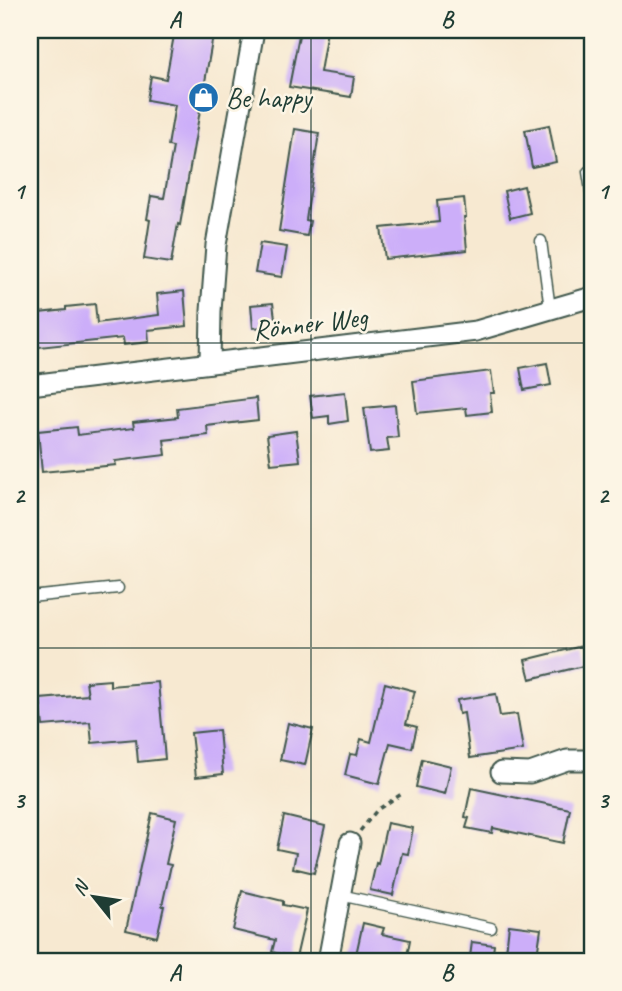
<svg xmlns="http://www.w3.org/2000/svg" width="622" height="991" font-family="Caveat,sans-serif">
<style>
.building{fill:#ccaef9}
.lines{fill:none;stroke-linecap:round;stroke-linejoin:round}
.service-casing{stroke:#3f574c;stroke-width:13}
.minor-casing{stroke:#3f574c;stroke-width:23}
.path{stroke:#3f574c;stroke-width:3.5;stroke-dasharray:5 5;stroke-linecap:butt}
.service{stroke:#fff;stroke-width:10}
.minor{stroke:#fff;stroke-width:19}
.grid{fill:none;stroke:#1f3d34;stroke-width:2;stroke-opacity:0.55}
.labels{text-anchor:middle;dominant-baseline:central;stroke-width:5;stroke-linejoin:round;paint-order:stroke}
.poi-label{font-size:28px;fill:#1f3d34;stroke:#fcf5e5;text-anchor:start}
.street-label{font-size:28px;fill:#1f3d34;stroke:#fcf5e5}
.neatline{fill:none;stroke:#1f3d34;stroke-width:2.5}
.grid-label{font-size:23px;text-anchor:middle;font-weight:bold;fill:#1f3d34}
</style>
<rect width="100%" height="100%" fill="#fcf5e5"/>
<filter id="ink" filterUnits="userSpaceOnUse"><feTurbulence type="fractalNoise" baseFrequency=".0143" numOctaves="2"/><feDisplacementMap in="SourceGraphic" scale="14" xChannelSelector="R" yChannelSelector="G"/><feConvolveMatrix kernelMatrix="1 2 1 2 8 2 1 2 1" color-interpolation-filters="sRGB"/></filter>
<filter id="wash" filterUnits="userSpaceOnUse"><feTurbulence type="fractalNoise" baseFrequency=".00686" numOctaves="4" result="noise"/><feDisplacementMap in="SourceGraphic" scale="28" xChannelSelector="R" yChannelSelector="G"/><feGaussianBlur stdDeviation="1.57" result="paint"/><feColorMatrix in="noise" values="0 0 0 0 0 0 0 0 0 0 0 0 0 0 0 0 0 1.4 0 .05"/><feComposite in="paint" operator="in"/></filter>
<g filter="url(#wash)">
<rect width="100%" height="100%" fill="#f7e9d1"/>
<g id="blocks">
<g class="building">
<path d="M175 30H214L180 225 178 224 171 263 144 259 150 220 147 219 151 196 164 198 173 147 168 146 175 105 147 100 151 76 166 79Z"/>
<path d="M300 30 327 31 320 72 354 77 351 97 289 87Z"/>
<path d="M549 125 556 162 532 167 525 130Z"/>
<path d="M295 129 319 133 306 220 310 221 307 236 279 231Z"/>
<path d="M524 186 530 213 510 218 504 191Z"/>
<path d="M464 198 466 217H464L467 250 385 259 381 228 439 222 437 201Z"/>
<path d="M260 243 287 247 282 277 255 273Z"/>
<path d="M184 291 187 326 148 330 149 342 124 345 123 338 30 348V314L66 310V307L95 304 97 323 159 315 157 294Z"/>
<path d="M273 303 276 326 253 328 251 305Z"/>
<path d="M547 363 551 385 524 390 520 368Z"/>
<path d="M491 371 494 393H490L492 412 467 415 466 408 417 413 413 381Z"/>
<path d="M345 392 348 421 329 424V416L313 418 310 396Z"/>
<path d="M256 398 258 420 207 426 208 435 164 440 166 455 115 461 116 465 42 472 38 431 77 427 78 435 134 428 133 422 178 417 177 408Z"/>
<path d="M395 405 398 437 387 438 389 451 370 453 364 408Z"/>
<path d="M296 431 300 461 271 464 267 435Z"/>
<path d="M582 646 587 665 530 679 525 660Z"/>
<path d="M110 680V686L158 682 165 759 138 762 136 739 92 743 90 722 43 726 40 699 88 695 86 682Z"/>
<path d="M385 683 415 691 406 724 417 727 412 748 390 743 379 784 345 775 350 754 357 755 361 739 371 742Z"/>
<path d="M496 694 500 716 517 714 523 750 470 758 464 713 459 714 457 700Z"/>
<path d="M288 723 313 729 305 765 280 760Z"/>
<path d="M219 730 223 774 196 777 191 733Z"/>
<path d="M422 759 451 766 445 794 416 787Z"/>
<path d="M471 788 570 809 563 843 493 828 492 833 466 828 469 818 465 817Z"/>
<path d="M152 813 176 819 166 864 171 865 162 906H164L157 937 126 930Z"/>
<path d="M284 816 325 826 314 873 293 868 296 853 277 849Z"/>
<path d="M387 823 413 828 408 854 402 853 393 895 370 890 376 863 378 864Z"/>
<path d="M242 891 283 901V905L307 910 296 958 272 952 275 940 233 930Z"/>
<path d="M363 923 384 928 382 934 410 940 406 961H364L355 959Z"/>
<path d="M509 925 541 929 537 956 506 952Z"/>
<path d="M472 942 494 945 492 960 470 957Z"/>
</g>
</g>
</g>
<g filter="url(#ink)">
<use href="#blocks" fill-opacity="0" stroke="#3f574c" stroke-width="2"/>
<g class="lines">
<defs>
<g id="service">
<path d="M588 172 592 197"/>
<path d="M541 241 550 309"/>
<path d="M30 597 118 588"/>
<path d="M340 895 491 928"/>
</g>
<g id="minor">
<path d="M210 363 211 311 216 245 254 30"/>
<path d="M30 385 476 331 592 297"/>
<path d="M501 772 530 773 567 760H592"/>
<path d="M328 961 350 843"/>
</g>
</defs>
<use href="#service" class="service-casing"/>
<use href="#minor" class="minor-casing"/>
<path class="path" d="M360 831 377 810 403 793"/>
<use href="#service" class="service"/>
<use href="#minor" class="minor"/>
</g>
</g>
<path class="grid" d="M311 30V961M30 343H592M30 648H592"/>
<defs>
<symbol id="shop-disc" viewBox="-11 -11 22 22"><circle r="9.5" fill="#1f6fb2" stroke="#fcf5e5"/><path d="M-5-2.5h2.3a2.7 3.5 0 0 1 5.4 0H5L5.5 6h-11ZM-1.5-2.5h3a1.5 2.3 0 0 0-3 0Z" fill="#fff"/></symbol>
</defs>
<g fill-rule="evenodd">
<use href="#shop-disc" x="186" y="80" width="35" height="35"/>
</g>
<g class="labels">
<g class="poi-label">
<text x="226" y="97">Be happy</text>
</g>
<g class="street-label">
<text transform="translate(310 323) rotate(-7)">Rönner Weg</text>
</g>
</g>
<rect width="622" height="991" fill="none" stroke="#fcf5e5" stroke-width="77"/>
<g transform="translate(94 897) rotate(300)" stroke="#fcf5e5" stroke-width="5" paint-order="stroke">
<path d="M0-5L12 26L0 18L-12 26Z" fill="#1f3d34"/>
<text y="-10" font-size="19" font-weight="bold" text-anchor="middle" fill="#1f3d34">N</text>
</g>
<rect x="38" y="38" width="546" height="915" class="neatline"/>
<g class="grid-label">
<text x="175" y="27">A</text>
<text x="447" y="27">B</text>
<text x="19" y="199">1</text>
<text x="603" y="199">1</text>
<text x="19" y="503">2</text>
<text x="603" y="503">2</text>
<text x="19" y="808">3</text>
<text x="603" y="808">3</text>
<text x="175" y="980">A</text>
<text x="447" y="980">B</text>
</g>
</svg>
